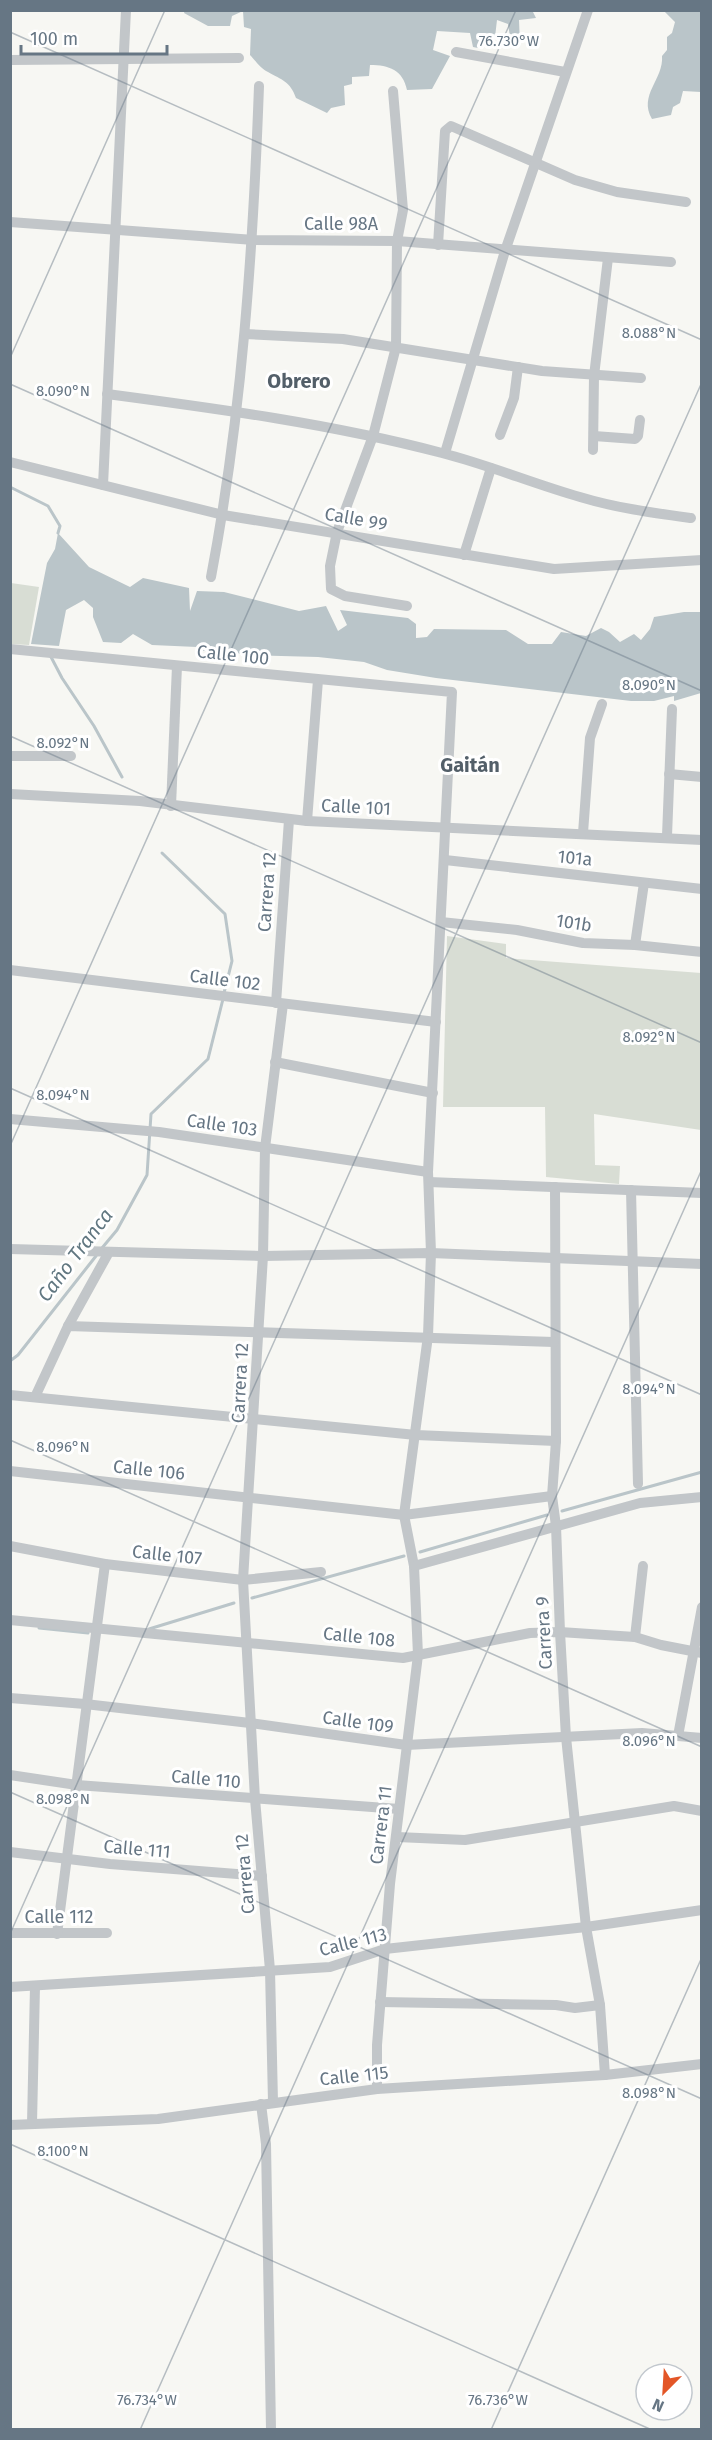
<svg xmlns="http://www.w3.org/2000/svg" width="712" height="2440" font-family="'Fira Sans',sans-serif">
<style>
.green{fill:#d8ddd4}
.water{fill:#bac5c9}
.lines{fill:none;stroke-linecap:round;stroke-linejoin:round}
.stream{stroke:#bac5c9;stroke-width:3}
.minor{stroke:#c2c6c9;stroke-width:10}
.ticks{fill:none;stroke:#667684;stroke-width:1.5;stroke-opacity:0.45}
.labels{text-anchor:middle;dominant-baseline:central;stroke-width:6;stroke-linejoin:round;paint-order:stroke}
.street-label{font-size:18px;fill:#667684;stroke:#fff}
.neighbourhood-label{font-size:20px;font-weight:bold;fill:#535f69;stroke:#fff}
.water-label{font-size:20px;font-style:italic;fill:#617781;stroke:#fff}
.ticks-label{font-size:15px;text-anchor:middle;fill:#667684;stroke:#fff;stroke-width:6;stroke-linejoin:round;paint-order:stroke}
</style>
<rect width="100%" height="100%" fill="#f7f7f3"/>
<g class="green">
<path d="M11 583 39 587 29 645 11 644Z"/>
<path d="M447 936 506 944V958L701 973V1130L594 1114 595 1165 620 1166 619 1184 546 1177 545 1107H443Z"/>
</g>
<g class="water">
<path d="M185 10H532L536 18 519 20 520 44 511 43 508 24 497 20 495 37 486 34 478 48 473 47 470 33 437 31 433 50 450 56 432 89 407 90C403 70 389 65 370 65L369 76 352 77V84L344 86 345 105 331 108 327 113 296 98C290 81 282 80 268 72 261 69 255 60 250 55L251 29 244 27 243 11 232 16 230 26H208L184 13Z"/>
<path d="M664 11H701V92L683 91 680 103 673 107 671 115 652 119C638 95 664 79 662 56L667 50V37L672 33 675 22Z"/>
<path d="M58 533 89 567 130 587 143 578 189 588 190 611 197 591 224 592 299 611 326 606 338 631 347 625 340 610 408 618 416 624V638L427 637 434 629 506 630 528 644H552L561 632 586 636 601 628 609 632 620 642 634 634 641 640 650 629 654 617 684 612H701V693L674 701V696L654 701H631L436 678 387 670 364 662 318 657 249 655 211 649 204 651 197 647 152 645 133 634 121 643 103 642 93 617V608L84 600 66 610 59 646 31 644 47 563 55 549Z"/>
</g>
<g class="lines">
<g class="stream">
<path d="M10 487 48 506 60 526 58 533"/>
<path d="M50 655 62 678 94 726 122 777"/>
<path d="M162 853 225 914 232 961 224 993"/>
<path d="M102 1248 117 1230 147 1175 151 1114 208 1059 223 999"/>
<path d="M10 1361 18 1355 96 1256"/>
<path d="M562 1511 702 1472"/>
<path d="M420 1552 547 1515"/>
<path d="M252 1598 404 1556"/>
<path d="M39 1628 88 1633"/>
<path d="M149 1629 234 1603"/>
</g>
<g class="minor">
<path d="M456 52 565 72"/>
<path d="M10 60 239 58"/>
<path d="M393 91 403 210 397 241 396 347 373 436 337 532 330 566 331 589 345 596 407 606"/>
<path d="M10 222 254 240 397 241 671 262"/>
<path d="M438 245 445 131 451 126 575 180 617 192 686 202"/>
<path d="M245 334 343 339 542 371 641 378"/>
<path d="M107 394C220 409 332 424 442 453 489 465 534 484 580 497 616 508 654 513 691 518"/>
<path d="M500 435 514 398 518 367"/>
<path d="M594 436 635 439 638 436 640 420"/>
<path d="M593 450 594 376 608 258"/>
<path d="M445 453 505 251 588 10"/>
<path d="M10 462 223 515 554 569 702 560"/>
<path d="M103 485 126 10"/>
<path d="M464 555 491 468"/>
<path d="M211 577C242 414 253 251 259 86"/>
<path d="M10 649 452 692 428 1172 431 1253 428 1336 404 1515 414 1566 418 1655 390 1884 377 2045V2089"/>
<path d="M10 756H71"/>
<path d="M669 774 702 777"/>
<path d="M10 794 140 801 307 821 702 840"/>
<path d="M171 806 177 666"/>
<path d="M307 821 318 680"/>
<path d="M583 833 590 738 602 704"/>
<path d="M667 836 672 709"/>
<path d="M445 860 702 889"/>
<path d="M441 922 517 930 583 943 635 945 702 952"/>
<path d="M635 945 644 883"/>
<path d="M10 970 436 1022"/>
<path d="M276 1003 289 820"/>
<path d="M275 1062 433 1093"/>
<path d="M10 1119 159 1132 428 1172"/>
<path d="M429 1182 702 1193"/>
<path d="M555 1187 556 1441 552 1496 556 1526 560 1632 566 1737 586 1927 600 2005 605 2075"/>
<path d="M631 1190 638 1484"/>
<path d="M10 1249 263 1256 431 1253 702 1264"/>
<path d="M68 1326 109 1252"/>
<path d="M10 1395 416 1435 556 1441"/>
<path d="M35 1397 68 1326 554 1342"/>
<path d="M10 1471 404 1515 552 1496"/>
<path d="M10 1546 105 1564 243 1580 321 1572"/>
<path d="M414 1566 640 1503 702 1497"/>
<path d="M10 1620 403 1658 530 1633 560 1632 635 1637 661 1645 702 1653"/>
<path d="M635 1637 643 1566"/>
<path d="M10 1698 85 1704 250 1723 406 1745 642 1733 702 1738"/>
<path d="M678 1736 702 1607"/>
<path d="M10 1775 77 1785 399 1809"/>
<path d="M397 1837 465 1840 674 1806 702 1811"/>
<path d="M10 1852 110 1864 262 1876"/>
<path d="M10 1933H107"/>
<path d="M57 1934 105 1564"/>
<path d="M10 1987 330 1967 385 1949 586 1927 702 1910"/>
<path d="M380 2002 556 2005 575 2008 600 2005"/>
<path d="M273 2102 270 1970 255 1799 243 1580 263 1256 265 1148 283 1004"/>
<path d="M261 2104 266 2144 271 2430"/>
<path d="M32 2124 35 1986"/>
<path d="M10 2125 158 2119 377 2089 605 2075 702 2064"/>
</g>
</g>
<path class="ticks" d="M10 32 702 340M10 358 165 10M10 384 702 691M10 736 702 1043M10 1088 702 1395M10 1146 516 10M10 1440 702 1747M10 1792 702 2099M10 1934 702 382M10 2144 652 2430M140 2430 702 1169M491 2430 702 1957"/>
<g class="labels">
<g class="street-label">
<text x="341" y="224">Calle 98A</text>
<text transform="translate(356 519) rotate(10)">Calle 99</text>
<text transform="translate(233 655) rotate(6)">Calle 100</text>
<text transform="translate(356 807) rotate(3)">Calle 101</text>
<text transform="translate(575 858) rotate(6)">101a</text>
<text transform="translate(267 892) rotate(-86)">Carrera 12</text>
<text transform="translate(574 923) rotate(9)">101b</text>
<text transform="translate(225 980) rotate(7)">Calle 102</text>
<text transform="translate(222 1125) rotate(8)">Calle 103</text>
<text transform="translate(240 1383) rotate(-87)">Carrera 12</text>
<text transform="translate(149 1470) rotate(6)">Calle 106</text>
<text transform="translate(167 1555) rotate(6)">Calle 107</text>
<text transform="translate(544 1633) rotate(-93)">Carrera 9</text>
<text transform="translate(359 1637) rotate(6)">Calle 108</text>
<text transform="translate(358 1722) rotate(8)">Calle 109</text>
<text transform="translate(206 1779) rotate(5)">Calle 110</text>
<text transform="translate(381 1825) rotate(-83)">Carrera 11</text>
<text transform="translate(137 1849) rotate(5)">Calle 111</text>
<text transform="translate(245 1874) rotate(-95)">Carrera 12</text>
<text x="59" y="1917">Calle 112</text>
<text transform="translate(353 1942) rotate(-14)">Calle 113</text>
<text transform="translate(354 2076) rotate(-6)">Calle 115</text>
</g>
<g class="neighbourhood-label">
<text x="299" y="381">Obrero</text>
<text x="470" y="765">Gaitán</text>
</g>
<g class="water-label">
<text transform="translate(75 1255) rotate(-53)">Caño Tranca</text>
</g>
</g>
<g class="ticks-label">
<text x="509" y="46">76.730°W</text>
<text x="649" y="338">8.088°N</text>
<text x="63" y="396">8.090°N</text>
<text x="649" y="690">8.090°N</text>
<text x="63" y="748">8.092°N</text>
<text x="649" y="1042">8.092°N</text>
<text x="63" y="1100">8.094°N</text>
<text x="649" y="1394">8.094°N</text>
<text x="63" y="1452">8.096°N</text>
<text x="649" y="1746">8.096°N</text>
<text x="63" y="1804">8.098°N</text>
<text x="649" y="2098">8.098°N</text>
<text x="63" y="2156">8.100°N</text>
<text x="147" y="2405">76.734°W</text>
<text x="498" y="2405">76.736°W</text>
</g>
<rect width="712" height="2440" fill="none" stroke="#667684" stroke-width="24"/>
<g transform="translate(664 2392) rotate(204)"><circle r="28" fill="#ffffff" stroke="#c2c8ce" stroke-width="1.5"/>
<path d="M0-4.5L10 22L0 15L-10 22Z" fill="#e35627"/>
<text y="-9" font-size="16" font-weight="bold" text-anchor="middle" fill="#667684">N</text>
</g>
<path d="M21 45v9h146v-9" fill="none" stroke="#667684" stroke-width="3"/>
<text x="30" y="45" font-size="18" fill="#667684" stroke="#ffffff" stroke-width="4.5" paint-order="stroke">100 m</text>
</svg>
